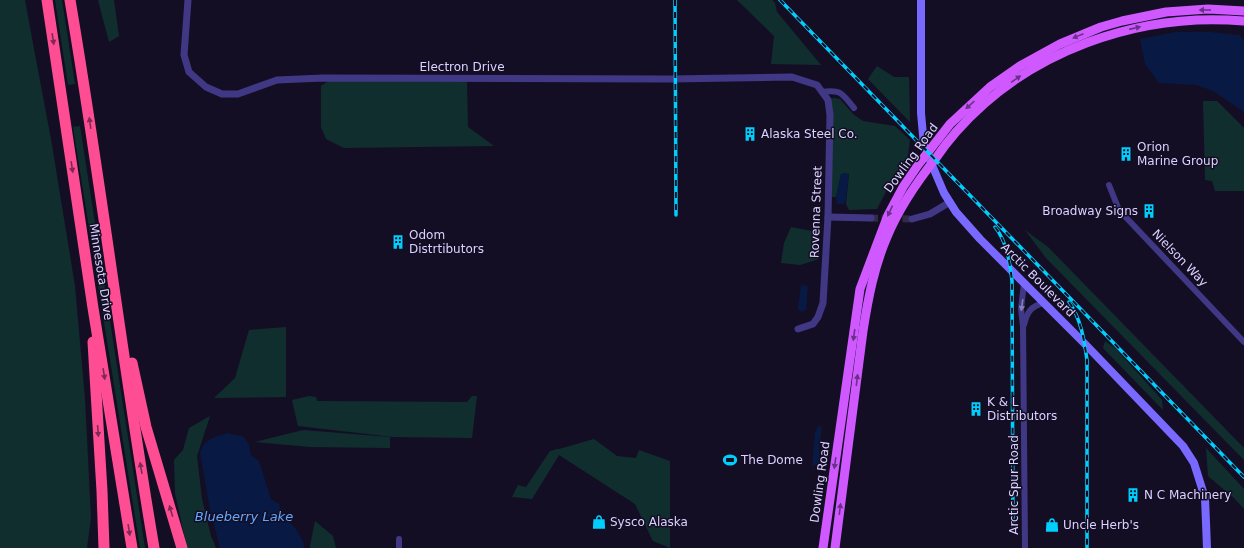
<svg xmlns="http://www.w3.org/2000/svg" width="1244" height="548" font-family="'DejaVu Sans',sans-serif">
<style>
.green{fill:#112e2f}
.water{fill:#081943}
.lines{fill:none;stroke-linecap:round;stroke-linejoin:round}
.tertiary-tunnel{stroke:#322b46;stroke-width:7;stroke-dasharray:7 3.5;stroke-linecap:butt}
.minor{stroke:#413885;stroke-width:6}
.tertiary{stroke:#413885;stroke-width:7}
.secondary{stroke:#7969ff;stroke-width:8}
.primary{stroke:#cf59ff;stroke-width:9}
.motorway{stroke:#ff4d93;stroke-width:11}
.rail-casing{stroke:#00cefd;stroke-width:3.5}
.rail{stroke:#140e25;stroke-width:2;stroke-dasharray:6;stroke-linecap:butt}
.oneway{fill:#683087}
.oneway2{fill:#7e2a56}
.oneway3{fill:#867dbc}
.labels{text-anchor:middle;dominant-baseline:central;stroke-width:3;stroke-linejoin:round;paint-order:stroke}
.street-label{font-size:12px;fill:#dbd2ff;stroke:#140e25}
.poi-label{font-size:12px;fill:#dbd2ff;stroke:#140e25;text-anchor:start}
.water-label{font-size:13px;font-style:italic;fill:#60a8ff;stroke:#140e25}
</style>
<rect width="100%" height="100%" fill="#140e25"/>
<g class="green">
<path d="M0 0H25L34 49 51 139 75 286 85 399 91 518 87 548H0Z"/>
<path d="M55 0H62L75 84 68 85Z"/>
<path d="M98 0H114L119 36 109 42Z"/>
<path d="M737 0H772L775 3 777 12 821 65 771 64 774 36Z"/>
<path d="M877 66 894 77H909L910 122 868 79Z"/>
<path d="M330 80 467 81 468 127 494 146 344 148 326 139 321 127V86Z"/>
<path d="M834 98 840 99 853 114 863 121 895 126 910 140 907 162 894 176 877 209 849 210 846 204 849 174H841L836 197H832L830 99Z"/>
<path d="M1203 101H1217L1244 128V191H1215L1212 181 1205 180Z"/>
<path d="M80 126 145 548H140L73 127Z"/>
<path d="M791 227 812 231 820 250 819 259 800 265 781 263 784 243Z"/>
<path d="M1025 230 1048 247 1244 448V460L1046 258Z"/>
<path d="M286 327V397L214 398 235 378 249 330Z"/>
<path d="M1105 341 1116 349 1162 400 1163 410 1103 348Z"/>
<path d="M309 396 316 397 317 401 467 402 472 396H477L472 438 393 437 298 426 292 400Z"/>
<path d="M210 416 197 456 202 499 211 536 216 548H187L175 493 174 460 183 450 189 428Z"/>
<path d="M303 430 390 437V448L310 447 255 442Z"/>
<path d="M594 439 617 456 636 458 639 450 670 461V548L653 541 635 504 559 455 532 499 512 497 518 485 526 487 550 451 557 449H559Z"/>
<path d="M1206 448 1244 489V509L1234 498 1208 476Z"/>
<path d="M315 521 333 536 336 548H310V546Z"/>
</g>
<g class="water">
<path d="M1175 32H1210L1240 35 1244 41V112L1213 91 1196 85 1159 83 1145 64 1140 39Z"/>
<path d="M845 173 849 174 846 200 844 204H837L836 197 841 174Z"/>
<path d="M801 285 808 286 806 310 802 312 798 309Z"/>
<path d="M818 426 822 427 819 449 820 463 812 466 815 433Z"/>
<path d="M227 433 244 437 249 445 251 455 259 461 271 499 279 504 282 514 295 528 303 541 304 548H220L210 510 200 453C204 439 215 437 227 433Z"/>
</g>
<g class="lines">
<path class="tertiary-tunnel" d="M871 218 912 219"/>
<g class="minor">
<path d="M822 92C842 89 842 94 854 108"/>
<path d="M1109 185 1119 210 1244 342"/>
<path d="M1024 283 1021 309 1023 326 1025 548"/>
<path d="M1024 325C1027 312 1031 306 1044 303"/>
<path d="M399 548V539"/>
</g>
<g class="tertiary">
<path d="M188 0 184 55 189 72 206 87 222 94H238L277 80 323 78 671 79 792 77 817 85 828 100 830 115 828 217 823 303 818 317 813 324 798 329"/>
<path d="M828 217 871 218"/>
<path d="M912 219 930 214 950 202"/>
</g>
<path class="secondary" d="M921 0V113L923 135 924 145 929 158 944 193 956 212 980 239 1085 344 1183 446 1194 463 1205 498 1207 548"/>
<g class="primary">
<path d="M823 548 860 289 888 215 903 187 918 165 950 124 990 87 1020 66 1060 44 1101 27 1122 21 1166 12 1208 9 1244 11"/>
<path d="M835 548 863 331C868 299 874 267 887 237 899 208 916 183 936 158 942 149 949 140 956 132 1027 51 1138 12 1244 21"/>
</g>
<g class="motorway">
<path d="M47 0 93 308 132 548"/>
<path d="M70 0C101 182 123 366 154 548"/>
<path d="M93 342 102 491 104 548"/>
<path d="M132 363 146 427 182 548"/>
</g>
<defs>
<g id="rail">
<path d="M675 0 676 215"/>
<path d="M780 0 1244 477"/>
<path d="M995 227C1007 242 1010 263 1012 281L1013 530"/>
<path d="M1069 302C1081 319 1084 339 1087 360V548"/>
</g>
</defs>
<use href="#rail" class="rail-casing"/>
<use href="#rail" class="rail"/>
</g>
<defs><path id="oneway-solid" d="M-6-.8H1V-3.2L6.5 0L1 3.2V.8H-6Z"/></defs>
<g class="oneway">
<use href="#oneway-solid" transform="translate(1205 10) rotate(180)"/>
<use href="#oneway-solid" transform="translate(1135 28) rotate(-13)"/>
<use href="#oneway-solid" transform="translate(1078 36) rotate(158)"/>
<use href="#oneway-solid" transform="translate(1016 79) rotate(-35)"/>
<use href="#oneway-solid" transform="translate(970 105) rotate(138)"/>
<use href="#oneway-solid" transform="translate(890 211) rotate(115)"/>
<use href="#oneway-solid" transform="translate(854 335) rotate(98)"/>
<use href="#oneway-solid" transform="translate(857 380) rotate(-83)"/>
<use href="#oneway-solid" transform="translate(835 463) rotate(98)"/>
<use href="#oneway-solid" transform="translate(840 509) rotate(-83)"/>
</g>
<g class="oneway2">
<use href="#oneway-solid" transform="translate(53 39) rotate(81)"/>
<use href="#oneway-solid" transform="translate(90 123) rotate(-98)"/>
<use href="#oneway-solid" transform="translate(72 167) rotate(81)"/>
<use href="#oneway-solid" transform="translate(104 374) rotate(81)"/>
<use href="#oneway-solid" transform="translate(98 431) rotate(86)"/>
<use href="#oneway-solid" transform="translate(141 468) rotate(-100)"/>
<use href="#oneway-solid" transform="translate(171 511) rotate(-107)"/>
<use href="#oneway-solid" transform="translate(129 530) rotate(81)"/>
</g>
<use class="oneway3" href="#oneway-solid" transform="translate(1022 305) rotate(98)"/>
<defs>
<symbol id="building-bare" viewBox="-9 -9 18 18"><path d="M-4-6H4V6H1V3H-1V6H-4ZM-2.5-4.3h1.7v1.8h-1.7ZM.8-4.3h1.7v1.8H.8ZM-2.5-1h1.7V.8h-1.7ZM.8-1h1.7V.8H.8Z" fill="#00cefd" stroke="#140e25" stroke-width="2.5" paint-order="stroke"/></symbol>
<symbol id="stadium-bare" viewBox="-9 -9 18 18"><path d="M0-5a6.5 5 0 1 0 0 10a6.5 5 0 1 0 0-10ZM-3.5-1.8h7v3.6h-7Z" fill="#00cefd" stroke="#140e25" stroke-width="2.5" paint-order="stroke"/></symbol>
<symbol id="shop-bare" viewBox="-9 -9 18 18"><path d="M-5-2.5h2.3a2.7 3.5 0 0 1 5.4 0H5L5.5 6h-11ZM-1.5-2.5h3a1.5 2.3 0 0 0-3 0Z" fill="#00cefd" stroke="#140e25" stroke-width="2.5" paint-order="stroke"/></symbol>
</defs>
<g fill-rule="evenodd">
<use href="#building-bare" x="740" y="124" width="20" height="20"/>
<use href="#building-bare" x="1116" y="144" width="20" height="20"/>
<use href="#building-bare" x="1139" y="201" width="20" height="20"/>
<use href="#building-bare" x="388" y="232" width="20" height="20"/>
<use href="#building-bare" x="966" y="399" width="20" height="20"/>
<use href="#stadium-bare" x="720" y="450" width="20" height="20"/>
<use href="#building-bare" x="1123" y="485" width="20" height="20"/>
<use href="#shop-bare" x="589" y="512" width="20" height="20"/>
<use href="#shop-bare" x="1042" y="515" width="20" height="20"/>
</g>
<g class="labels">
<g class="street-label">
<text x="462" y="67">Electron Drive</text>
<text transform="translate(911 158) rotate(-54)">Dowling Road</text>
<text transform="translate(816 212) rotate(-88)">Rovenna Street</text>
<text transform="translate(1180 258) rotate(46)">Nielson Way</text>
<text transform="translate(101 272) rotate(81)">Minnesota Drive</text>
<text transform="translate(1038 280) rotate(45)">Arctic Boulevard</text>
<text transform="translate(820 482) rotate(-82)">Dowling Road</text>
<text transform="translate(1014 485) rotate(-90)">Arctic Spur Road</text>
</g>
<g class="poi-label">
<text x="761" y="134">Alaska Steel Co.</text>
<text x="1137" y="147">Orion<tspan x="1137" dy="14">Marine Group</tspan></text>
<text x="1138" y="211" text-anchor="end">Broadway Signs</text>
<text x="409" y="235">Odom<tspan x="409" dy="14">Distrtibutors</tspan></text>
<text x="987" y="402">K &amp; L<tspan x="987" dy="14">Distributors</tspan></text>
<text x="741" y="460">The Dome</text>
<text x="1144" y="495">N C Machinery</text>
<text x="610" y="522">Sysco Alaska</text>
<text x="1063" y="525">Uncle Herb's</text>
</g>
<g class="water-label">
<text x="244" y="516">Blueberry Lake</text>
</g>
</g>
</svg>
